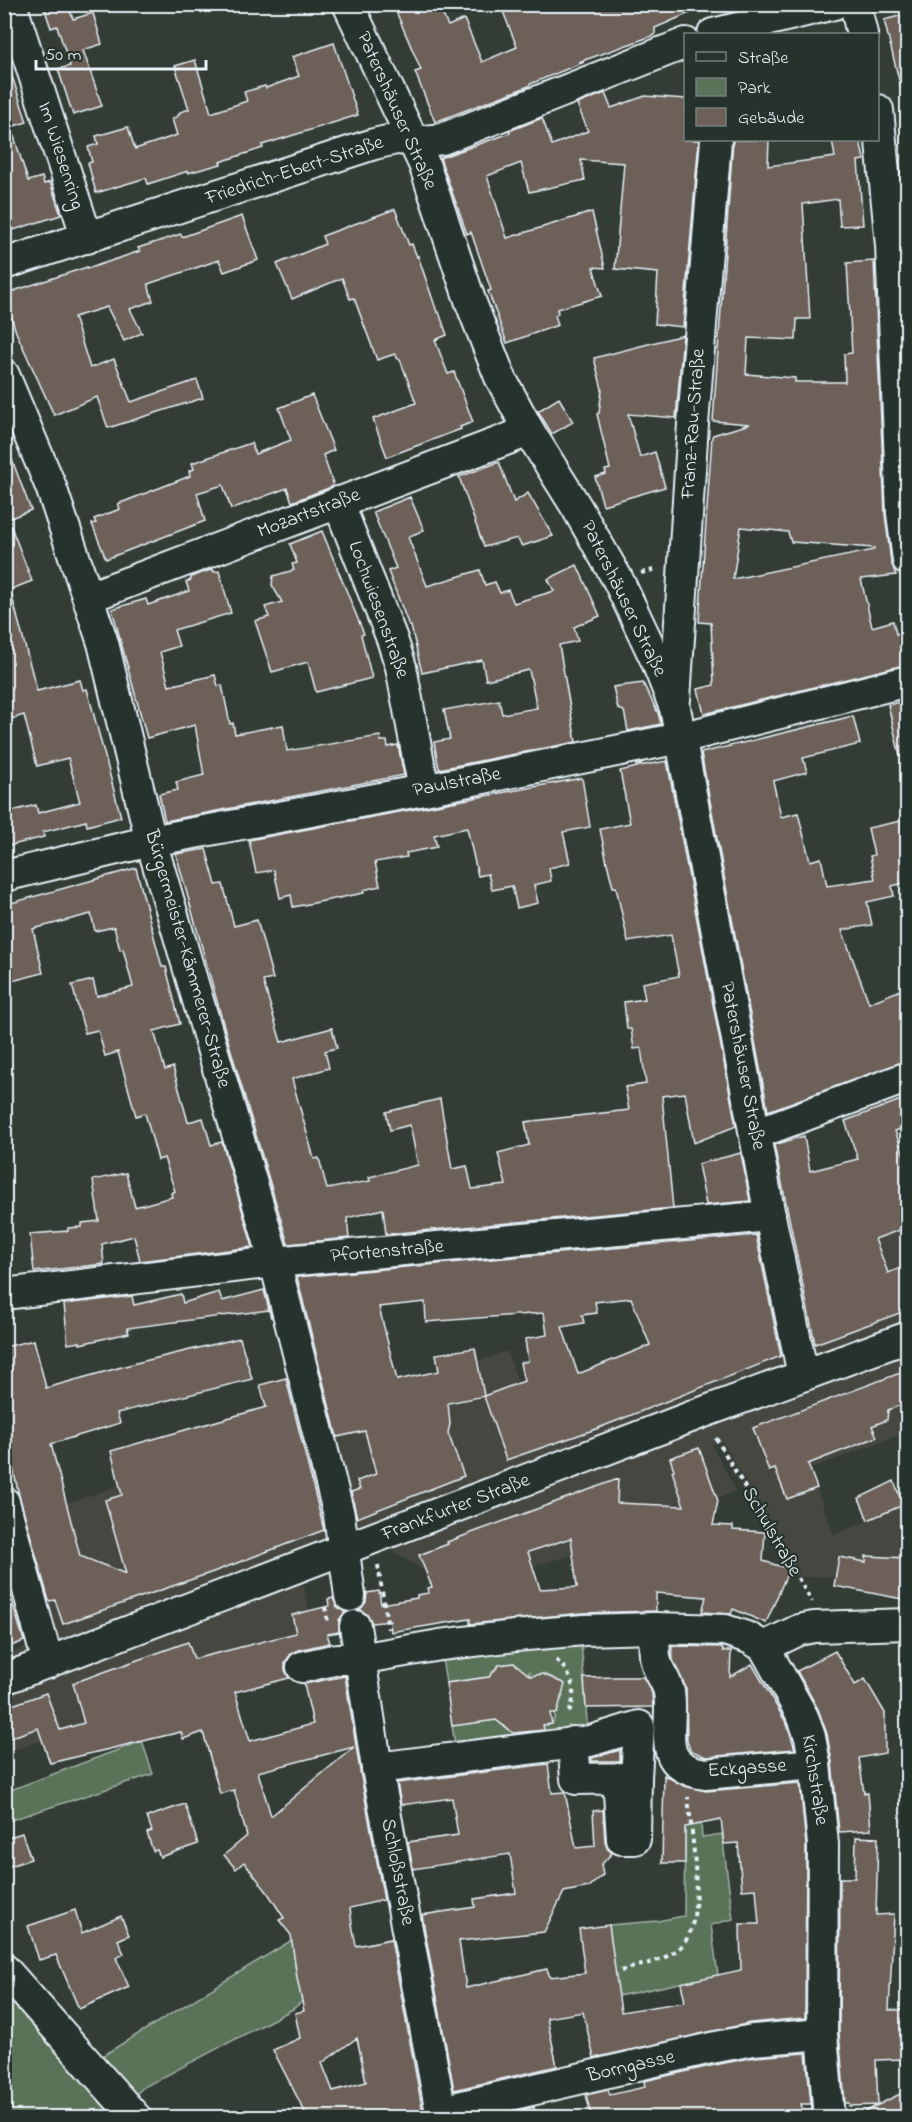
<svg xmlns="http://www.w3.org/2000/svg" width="912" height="2122" font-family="'Indie Flower',sans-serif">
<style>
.built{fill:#454740}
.green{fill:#5a7358;stroke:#a1b2a8;stroke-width:1.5}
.building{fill:#6c6059;stroke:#e8f1f8;stroke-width:1.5;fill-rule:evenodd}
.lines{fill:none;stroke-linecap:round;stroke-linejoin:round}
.minor-casing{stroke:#e8f1f8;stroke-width:34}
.path{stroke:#e8f1f8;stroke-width:4;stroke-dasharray:4.5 4.5;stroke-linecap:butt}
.minor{stroke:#26332d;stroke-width:30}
.labels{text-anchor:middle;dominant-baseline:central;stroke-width:4.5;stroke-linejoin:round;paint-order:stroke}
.street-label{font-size:20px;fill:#e8f1f8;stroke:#26332d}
</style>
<rect width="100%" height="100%" fill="#343c36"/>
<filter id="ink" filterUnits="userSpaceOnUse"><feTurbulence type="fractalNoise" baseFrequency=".0167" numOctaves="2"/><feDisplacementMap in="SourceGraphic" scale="12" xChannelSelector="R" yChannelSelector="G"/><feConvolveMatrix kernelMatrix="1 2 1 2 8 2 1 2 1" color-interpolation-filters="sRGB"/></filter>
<g filter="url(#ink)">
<path class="built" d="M907 1196V1432L810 1469 834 1535 907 1503V1600L834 1586 835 1577H801L722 1441 712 1445 736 1491 665 1519 661 1530 495 1577 448 1563 425 1571 384 1546 301 1575 317 1648 5 1753V1655L38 1642 5 1525 507 1351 522 1394 661 1344 706 1295 823 1271Z"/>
<g class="green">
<path d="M581 1640 588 1735 456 1752 452 1726 496 1720 508 1730 553 1722 555 1717 552 1709 563 1697 560 1682 545 1674 530 1676V1672L526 1673 514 1663 499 1665 489 1677 446 1683 442 1658Z"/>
<path d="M142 1741 153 1774 5 1822V1792Z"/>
<path d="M701 1824 702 1837 722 1834 733 1919 711 1925 718 1975 618 1996 609 1925 658 1921 684 1916 685 1825Z"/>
<path d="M292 1940 297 1978 311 1976 312 1993 293 2009 144 2087 135 2095 102 2056Z"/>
<path d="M5 1994 120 2117H5Z"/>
</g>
<g class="building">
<path d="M43 4H68L73 19 93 13 102 44 83 50 102 106 73 115 58 69 70 66 57 26 51 28Z"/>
<path d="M405 4H438L448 26 464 19 482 62 517 47 500 4 708 5 655 28V35L579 62H584L530 84 529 86 435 122 415 72 421 70 395 9Z"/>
<path d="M903 15 905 22 908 21V87L901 88 884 20Z"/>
<path d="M334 43 358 115 262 145 263 148 220 162 221 164 188 173V171L148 184 146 178 96 193 88 163 92 162 88 147 98 144 96 136 128 127 135 149 177 135 172 119 178 116 180 112 189 109 175 66 195 60 211 113 247 101 244 92 265 86 266 88 299 76 292 57Z"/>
<path d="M4 64H8L27 122 11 127 28 181 42 177 44 184 50 182 61 215 4 233Z"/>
<path d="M605 93 611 108 645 96 686 99V140H699L683 327 655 324 658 273 615 269 624 163 581 160 585 180 529 192 521 163 487 176 507 238 592 212 605 268 593 267 602 296 557 309 558 313 555 315 558 325 507 343 488 291 491 290 471 232 467 234 440 158 510 133 509 131 542 118 552 145 588 131 577 104Z"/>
<path d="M733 140H769L768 166 835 157 832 140H860L864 160 858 161 863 225 840 226 838 199 803 204 810 319H797L796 340 748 338 746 374 795 378V382H845L844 354 852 353 847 263 874 261 885 514 891 562 896 575 861 579 872 627 893 621 896 634 903 632 908 648V664L704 714 698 689 714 685 711 623 699 622 712 437 713 435 750 424 713 421ZM741 527 788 532 791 542 874 548V550L733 579Z"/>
<path d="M395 209 409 245 412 244 417 257 418 256 437 312H439L447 335 435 340 448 374 454 372 473 422 460 427 461 429 387 457 373 419 416 403 400 359H398L395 354 377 360 354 298 350 299 342 278 292 299 277 264 325 244 322 236Z"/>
<path d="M242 216 258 260 224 272 219 260 148 284 153 301 130 309 142 333 124 341 107 307 74 317 90 368 114 359 131 402 197 380 203 398 108 428 97 397 54 415 16 332 4 294 87 267V269L140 251 138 248 181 234 182 237Z"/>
<path d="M683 335 676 418 628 414 640 457 655 452 665 487 603 505 595 477 606 474 605 470 610 469 597 414 599 413 602 389 594 358Z"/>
<path d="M312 395 334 450 323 455 334 486 292 502 287 488 231 509 223 485 197 493 205 521 106 559 92 524 96 523 94 519 120 509 118 504 190 476 189 471 194 469 192 463 251 443 255 454 291 440 279 408Z"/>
<path d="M559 398 573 422 552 434 538 411Z"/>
<path d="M6 444 31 510 8 519 32 581 4 592V445Z"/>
<path d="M499 462 514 502 528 493 553 536 522 546 517 538 484 547 459 477Z"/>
<path d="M410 497 424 530 408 537 427 586 480 570 485 585 495 582 500 593 508 590 514 603 554 591 548 579 577 565 600 616 574 627 578 641 559 645 576 742 439 769 434 742 450 739 444 710 499 700 502 714 537 708 529 670 486 680 482 660 422 673 411 626H409L388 571 396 568 373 512Z"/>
<path d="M322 531 364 634 361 635 372 678 316 692 308 662 272 672 255 621 269 617 265 607 282 602 272 585 273 576 294 570 292 564 297 563 290 544Z"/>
<path d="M213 569 214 572 219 571 231 613 174 630 179 646 160 652 169 686 215 675 218 686 222 685 230 724 233 723 235 734 283 725 287 751 380 736 381 741H387L388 747 398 745 404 775 165 821 159 794 178 790 176 782 204 775 195 725 147 738 112 609 146 599 148 605 189 591 186 582 191 580V577Z"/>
<path d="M4 593H11L37 691 80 680 83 690 87 689 121 817 87 826 86 821 43 832 44 837 4 847V813L36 805 38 813 80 802 68 758 37 766 24 715 4 721Z"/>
<path d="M643 683 658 713 661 724 628 731 624 711 618 709 613 687Z"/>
<path d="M908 700V755L900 756 888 705Z"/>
<path d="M853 716 860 744 803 758 807 772 773 781 781 817 798 813 810 861 821 858 827 886 875 879 870 856 874 855 868 828 901 821 908 857V882L892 886 894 896 867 902 872 925 842 930 869 1003 908 987V1060L768 1111 701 753Z"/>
<path d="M667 761 736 1126 694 1143 685 1093 662 1096 673 1208 386 1234 383 1209 347 1218 349 1238 288 1244 225 1030 176 854 206 849 216 885 223 884 234 926 257 920 273 979 263 981 281 1042 332 1028 337 1048 325 1051 329 1068 292 1079 314 1159 319 1158 327 1189 370 1181 369 1177 418 1165 410 1125 390 1130 386 1112 440 1099 452 1169 467 1166 472 1189 506 1185 498 1153 529 1145 525 1122 629 1110 625 1087 646 1084 641 1048 634 1049 631 1029H627L624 1002 645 999 642 983 679 976 671 935 628 942 616 887H613L607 863 600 829 630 823 620 771 637 767 636 765 641 764 639 766Z"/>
<path d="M582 778 590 827 563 832 570 863 549 868 551 881 534 885 538 903 517 908 512 886 492 890 488 874 478 876 467 828 434 835 437 847 406 853 407 857 375 862 380 886 363 890 364 893 293 907 291 895 280 898 274 870 256 873 249 840Z"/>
<path d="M136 868 162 967H166L180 1024 154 1031 165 1070 173 1067 188 1122 203 1118 211 1145 222 1142 253 1247 140 1261 134 1236 102 1244 104 1264 34 1272 30 1234 68 1231V1228L82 1227V1223L99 1221 93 1180 126 1173 135 1207 172 1197 171 1193 175 1191 164 1158 158 1160 145 1113 136 1116 118 1052 105 1056 98 1030 85 1033 72 985 93 980 97 996 133 987 123 949 120 950 114 927 95 931 91 914 33 929 43 973 4 983V905Z"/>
<path d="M901 1100 908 1117V1126L895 1131 908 1166V1227L875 1239 888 1273 908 1265V1310L815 1344 774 1145 804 1136 810 1171 858 1159 845 1121Z"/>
<path d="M741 1153 750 1201 706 1205 698 1164Z"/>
<path d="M756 1235 781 1356 596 1429 506 1460 484 1396 448 1403 450 1424 448 1433 464 1476 357 1518 351 1492 360 1489 357 1481 376 1474 365 1431 337 1437 297 1277ZM631 1298 650 1345 578 1374 562 1327 584 1323 582 1315 597 1313 595 1302ZM425 1302 426 1322 544 1313 547 1335 525 1339 528 1361 520 1363 524 1381 484 1396 475 1348 436 1354 439 1371 397 1380 379 1307Z"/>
<path d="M264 1290 271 1318 269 1310 127 1328 129 1333 80 1344V1342L68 1344 64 1304 132 1296 134 1305 181 1294 183 1303 219 1292 222 1301Z"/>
<path d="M240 1338 252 1379 117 1413 120 1423 51 1444 80 1556 126 1574 105 1500 122 1495 111 1451 266 1407 260 1385 286 1378 324 1530 213 1572 63 1624 55 1600 49 1601 19 1495 4 1430V1347L34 1340 46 1388 136 1363Z"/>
<path d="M908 1370V1402L888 1410 887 1420 872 1426 877 1437 808 1464 817 1488 787 1499 775 1469 769 1471 753 1428Z"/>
<path d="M699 1448 718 1501 713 1525 733 1526V1530L765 1532 763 1561 789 1569 766 1623 733 1609 731 1614 702 1612 706 1597 656 1593V1611L583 1613 470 1624V1619L391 1632 390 1621 372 1623 368 1615 360 1610 366 1602 367 1593 379 1591 381 1604 417 1598V1595L429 1593 428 1588 432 1587 419 1555 448 1544 447 1542 618 1479 617 1503 684 1506 672 1471 674 1470 670 1458ZM571 1538 577 1587 540 1589 528 1552Z"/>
<path d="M894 1481 903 1505 868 1520 859 1498Z"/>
<path d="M866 1556 908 1558V1600L834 1586 839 1557 866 1562Z"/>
<path d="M7 1585 24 1641 4 1649V1586Z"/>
<path d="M333 1598 337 1607 345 1612 339 1620V1632L327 1634 330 1643 298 1650 291 1654 285 1662V1670L289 1678 235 1692 250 1741 313 1724 304 1684 345 1676 360 1771 384 1900 350 1908 352 1924 356 1946 391 1939 424 2118H308L273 2050 300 2038 295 2013 304 2011 297 1978 291 1935 279 1920 284 1918 268 1893 244 1862 236 1869 224 1855 247 1836 234 1790 220 1794 203 1732 183 1739 181 1732 50 1763 38 1728 4 1740V1708L46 1693 60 1730 84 1723 73 1683 188 1642 194 1659 296 1633 292 1615 329 1606 328 1599ZM354 1747 271 1816 258 1772ZM357 2038 366 2082 333 2091 322 2063Z"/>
<path d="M672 1646 722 1647 723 1651H731L730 1677 752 1664 787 1724 795 1749 706 1757 690 1750 687 1741 686 1688 673 1660Z"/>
<path d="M835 1651 855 1685 865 1679 885 1713V1753L859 1758 864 1793H868L871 1830 839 1832 832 1762 827 1734 818 1709 797 1671Z"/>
<path d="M514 1663 530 1676 543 1674 565 1684 557 1713H550L552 1724 543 1725 544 1730 513 1733 496 1720 452 1726 446 1683 489 1677 499 1665Z"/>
<path d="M616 1677H643L652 1693 653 1707 586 1708 584 1678Z"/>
<path d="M620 1750V1761H592V1758Z"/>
<path d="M548 1764 552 1793 565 1792 576 1848 595 1846 593 1811 603 1810 605 1841 607 1848 612 1853 601 1865 603 1875 589 1887 564 1892 544 1932 459 1941 466 1988 547 1969 550 1977 585 1973 579 1929 609 1925 621 2012 685 2002 681 1983 741 1970 740 1924H759L756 1889 742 1890 738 1843 724 1844 721 1820 685 1827V1863H662L664 1775 684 1786 706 1791 800 1783 806 1845 805 2018 750 2023 594 2058 583 2012 547 2018 557 2066 454 2090 422 1915 475 1907 474 1899 516 1893 510 1854 413 1869 408 1842 458 1835 452 1798 401 1805 397 1783Z"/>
<path d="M185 1804 198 1844 160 1857 157 1850 153 1851 147 1833 152 1831 147 1817Z"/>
<path d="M22 1833 31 1859 4 1868V1839Z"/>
<path d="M856 1837 878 1838 876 1915 894 1914 889 2010H908V2035H903L904 2059 876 2060 878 2105 908 2090V2118H854L878 2105 849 2106V2103H845L839 2033 840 1878H855Z"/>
<path d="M75 1910 82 1933 121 1916 129 1935 118 1940 124 1954 116 1958 129 1987 79 2009 56 1955 39 1960 28 1926Z"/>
<path d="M806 2053 811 2104H801L805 2118H592L586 2095 608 2090 610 2095 645 2087 644 2081 715 2065 755 2057Z"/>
<path d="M534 2107 536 2118H489Z"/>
</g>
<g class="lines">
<defs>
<g id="minor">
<path d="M11 4 87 238"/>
<path d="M348 4 424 164 471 303 500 377 529 431 577 508 618 580 656 660 675 708 770 1216 803 1375"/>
<path d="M855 4 862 34"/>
<path d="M713 34 834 4"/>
<path d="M878 110 891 245 902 513 908 560"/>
<path d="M4 264 374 144 396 139 425 141 442 139 686 43"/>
<path d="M4 375 51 487 103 643 151 841 275 1262 339 1515 350 1596"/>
<path d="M338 502 392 639 401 667 424 790"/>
<path d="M89 597 529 431"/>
<path d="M675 699 693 424 716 140"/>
<path d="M4 876 151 841 424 790 680 738 908 681"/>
<path d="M755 1134 908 1077"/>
<path d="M4 1294 275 1262 770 1216"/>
<path d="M4 1502 48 1663"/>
<path d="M355 1626 377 1768 442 2118"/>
<path d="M655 1628C655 1639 653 1651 656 1661 658 1672 667 1681 669 1692 675 1728 652 1766 705 1774L815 1764"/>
<path d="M764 1647 799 1630 814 1627 908 1624"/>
<path d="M302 1667 338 1659H359L440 1645 515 1636 584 1630 655 1628 725 1630 749 1638 764 1647 803 1717 810 1737 815 1764 823 1844 822 2034 829 2118"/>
<path d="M4 1679 701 1413 908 1337"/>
<path d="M573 1742 576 1779 636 1778 635 1839H622L618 1778"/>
<path d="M377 1768 590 1741 639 1726 636 1778"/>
<path d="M4 1969 136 2118"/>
<path d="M441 2111 711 2048 753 2040 822 2034"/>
</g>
</defs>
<use href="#minor" class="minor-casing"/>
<g class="path">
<path d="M641 573 657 569"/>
<path d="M716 1438 812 1602"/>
<path d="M378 1565 388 1629"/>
<path d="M325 1607 328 1623"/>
<path d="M556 1660C573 1673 579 1697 567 1716"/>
<path d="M621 1971C641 1964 670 1961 684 1943 706 1915 691 1832 688 1797"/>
</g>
<use href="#minor" class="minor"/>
</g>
</g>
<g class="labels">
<g class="street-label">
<text transform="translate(396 111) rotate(66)">Patershäuser Straße</text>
<text transform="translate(60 156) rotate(72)">Im Wiesenring</text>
<text transform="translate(295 171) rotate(-18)">Friedrich-Ebert-Straße</text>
<text transform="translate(694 424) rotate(-86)">Franz-Rau-Straße</text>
<text transform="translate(309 514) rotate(-21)">Mozartstraße</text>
<text transform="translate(623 599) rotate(64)">Patershäuser Straße</text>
<text transform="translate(378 610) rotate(70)">Lochwiesenstraße</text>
<text transform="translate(457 783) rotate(-11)">Paulstraße</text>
<text transform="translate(187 959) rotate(74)">Bürgermeister-Kämmerer-Straße</text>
<text transform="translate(742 1066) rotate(79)">Patershäuser Straße</text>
<text transform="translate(387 1252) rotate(-5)">Pfortenstraße</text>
<text transform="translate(456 1508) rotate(-21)">Frankfurter Straße</text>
<text transform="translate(771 1532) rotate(60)">Schulstraße</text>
<text transform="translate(747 1769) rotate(-4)">Eckgasse</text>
<text transform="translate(814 1780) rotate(81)">Kirchstraße</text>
<text transform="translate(397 1872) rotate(79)">Schloßstraße</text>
<text transform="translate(631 2067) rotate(-13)">Borngasse</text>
</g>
</g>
<rect width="912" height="2122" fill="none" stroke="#26332d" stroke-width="24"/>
<rect x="12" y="12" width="888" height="2098" fill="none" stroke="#e8f1f8" stroke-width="2" filter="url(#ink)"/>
<rect x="684" y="33" width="195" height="108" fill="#26332d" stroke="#747f7e" stroke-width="1.5"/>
<rect x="696" y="52" width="30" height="9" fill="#26332d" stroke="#747f7e" stroke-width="1.5"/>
<text x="738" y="63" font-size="18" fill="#e8f1f8">Straße</text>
<rect x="696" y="78" width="30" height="18" fill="#5a7358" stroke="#747f7e" stroke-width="1.5"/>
<text x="738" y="93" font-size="18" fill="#e8f1f8">Park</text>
<rect x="696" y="108" width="30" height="18" fill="#6c6059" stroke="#747f7e" stroke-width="1.5"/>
<text x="738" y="123" font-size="18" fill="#e8f1f8">Gebäude</text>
<path d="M36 60v9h170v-9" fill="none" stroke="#e8f1f8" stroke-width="3"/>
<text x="45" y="60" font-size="18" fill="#e8f1f8" stroke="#26332d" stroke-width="4.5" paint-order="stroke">50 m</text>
</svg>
